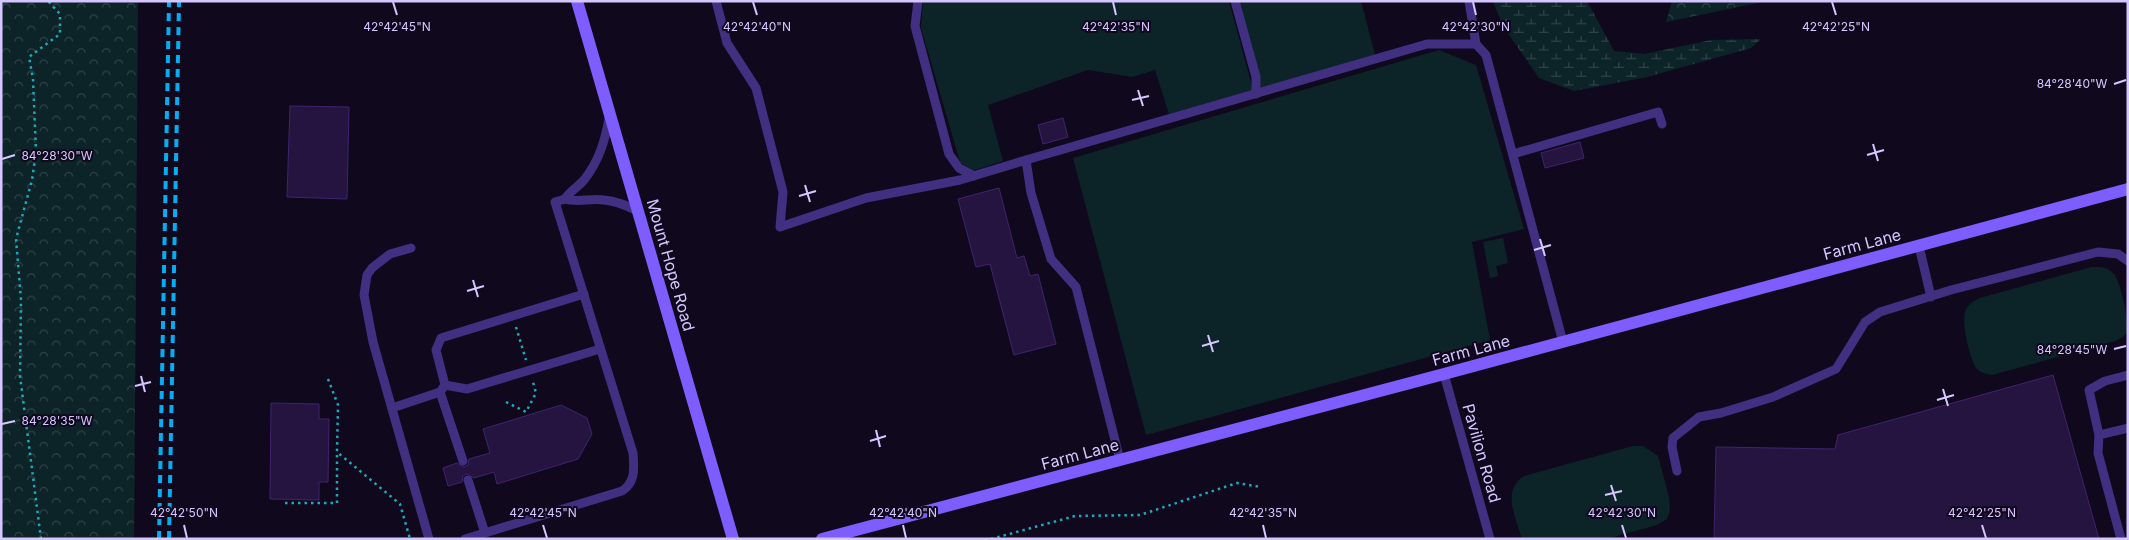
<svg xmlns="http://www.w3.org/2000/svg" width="2129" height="540" font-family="Inter,sans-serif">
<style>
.green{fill:#0c2428}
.forest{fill:url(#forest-crowns)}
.wetland{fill:url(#wetland-marsh)}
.building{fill:#251440;stroke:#3f236f}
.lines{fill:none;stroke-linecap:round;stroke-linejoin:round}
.path{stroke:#20a7b9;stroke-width:2.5;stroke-dasharray:2.5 4;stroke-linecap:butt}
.lane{stroke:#412f81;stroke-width:9}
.secondary{stroke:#7e5dff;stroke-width:12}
.rail{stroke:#00aef1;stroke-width:4;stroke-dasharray:8 6;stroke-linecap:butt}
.ticks{fill:none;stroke:#d6c6ff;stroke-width:2}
.labels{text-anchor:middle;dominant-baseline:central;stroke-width:4;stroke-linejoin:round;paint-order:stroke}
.street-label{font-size:16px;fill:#d6c6ff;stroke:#10091d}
.ticks-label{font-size:12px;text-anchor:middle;fill:#d6c6ff;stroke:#10091d;stroke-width:4;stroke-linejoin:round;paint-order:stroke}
</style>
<defs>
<pattern id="forest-crowns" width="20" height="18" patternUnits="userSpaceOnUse" patternTransform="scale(1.25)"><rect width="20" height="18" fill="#0c2428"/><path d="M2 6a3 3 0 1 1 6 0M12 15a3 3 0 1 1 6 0" fill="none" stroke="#2f4248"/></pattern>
<pattern id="wetland-marsh" width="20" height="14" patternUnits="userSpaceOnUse" patternTransform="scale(1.25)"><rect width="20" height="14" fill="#0c2428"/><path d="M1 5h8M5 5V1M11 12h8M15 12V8" fill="none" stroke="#2f4248"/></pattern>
</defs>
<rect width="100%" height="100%" fill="#10091d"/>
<g class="green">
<path d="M923 1H1229L1253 90 1169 114 1155 70 1132 77 1088 70 988 105 1003 161 972 171 960 162 921 28Z"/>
<path d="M1237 1H1361L1375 55 1261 89Z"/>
<path d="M1439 50 1476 65 1524 229 1472 242 1490 340 1146 435 1073 158Z"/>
<path d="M1503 238 1508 263 1496 266 1498 276 1490 278 1483 242Z"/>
<path d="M2092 267C2101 267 2108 267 2114 274 2121 283 2129 321 2127 331 2125 337 2120 338 2115 341L1992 375C1987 374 1981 373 1977 369 1970 361 1960 319 1966 310 1969 303 1974 301 1980 298Z"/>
<path d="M1633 446H1643L1658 456 1669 497 1670 510 1667 519 1657 525 1606 539H1522C1516 517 1501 491 1524 476Z"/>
</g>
<g class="forest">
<path d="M1 1H138L134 539H1Z"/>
<path d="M1672 1H1767L1666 22Z"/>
</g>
<path class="wetland" d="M1493 1H1587L1614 51 1644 54 1711 40 1761 39 1751 48 1647 77 1574 91 1539 78 1503 26Z"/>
<g class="building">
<path d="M290 106 349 107 347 199 287 197Z"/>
<path d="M1063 118 1068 137 1043 144 1038 125Z"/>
<path d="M1580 142 1584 158 1545 168 1541 153Z"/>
<path d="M999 188 1017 258 1024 256 1030 276 1038 274 1056 344 1014 355 990 264 976 267 958 199Z"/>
<path d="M2053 375 2099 539H1714L1716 447 1835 449 1838 435Z"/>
<path d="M271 403 319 404V419H329L328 482H319V500L270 499Z"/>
<path d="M561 405 587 418 592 434 578 459 497 484 494 472 474 478 467 474 463 476 462 482 448 486 443 468 457 463 464 467 468 465 469 459 490 453 483 429Z"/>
</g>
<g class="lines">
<g class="path">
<path d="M516 327 526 360"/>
<path d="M328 379 338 405 337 452 400 504 410 539"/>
<path d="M506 402 526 412 536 393 533 382"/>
<path d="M285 503H337V452"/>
<path d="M41 539 20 376 21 300 16 239 32 180 36 152 33 79 29 57 60 34V14L48 1"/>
<path d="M991 539 1075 516 1140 515 1237 483 1261 487"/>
</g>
<g class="lane">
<path d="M716 1 727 43 756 88 783 192 780 227 866 198 960 180 1026 160 1031 193 1051 259 1076 287 1120 460"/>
<path d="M918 1 915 26 949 154 959 168 974 176"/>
<path d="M1235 1 1256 77V94"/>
<path d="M1469 1 1476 44 1486 55 1563 342"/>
<path d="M609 118C605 141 599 161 584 180 578 187 570 191 565 199 578 203 590 198 604 200 617 201 627 206 638 211"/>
<path d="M1513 154 1658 112 1662 124"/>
<path d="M1026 160 1427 44H1476"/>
<path d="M1919 246 1931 297"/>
<path d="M411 248 390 254 372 268 367 275 364 295 373 342 429 539"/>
<path d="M1444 374 1490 539"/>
<path d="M445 385 467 389 600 349"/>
<path d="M440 392 463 461"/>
<path d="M392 408 440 392 445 385 436 350 441 338 584 294"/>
<path d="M2099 435 2089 390 2105 381 2128 375"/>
<path d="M1677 471 1672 447 1673 438 1699 417 1721 413 1773 397 1836 369 1865 322 1880 312 1951 290 2098 252 2118 254 2128 261"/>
<path d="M468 480 485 533"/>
<path d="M465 539 622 491C636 482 634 468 633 453L555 202 565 199"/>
<path d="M2121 539 2098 453 2099 435 2128 428"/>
</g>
<g class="secondary">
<path d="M577 1 733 539"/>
<path d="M822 539 1444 374 2128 189"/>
</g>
<g class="rail">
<path d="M159 539 169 1"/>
<path d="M169 539 179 1"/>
</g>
</g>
<path class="ticks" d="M393 2 397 15M753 2 757 15M1113 2 1116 15M1473 2 1476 15M1832 2 1836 15M2114 84 2126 80M1138 90 1143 106M1132 100 1149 96M1873 144 1878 161M1867 155 1884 150M2 159 15 155M805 185 810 202M799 196 816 191M1540 239 1545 256M1534 250 1551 245M473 280 478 297M467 291 484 286M1208 335 1213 352M1202 346 1219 341M2114 349 2126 346M141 376 145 392M135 386 151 382M1943 389 1948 406M1937 400 1954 395M2 424 15 421M876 430 880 447M870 441 886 436M1611 485 1616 501M1605 495 1622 491M184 525 187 538M543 525 547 538M903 525 906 538M1263 525 1266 538M1622 525 1626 538M1982 525 1986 538"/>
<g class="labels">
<g class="street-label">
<text transform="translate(1862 244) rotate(-15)">Farm Lane</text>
<text transform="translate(671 265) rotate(74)">Mount Hope Road</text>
<text transform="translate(1471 350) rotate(-15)">Farm Lane</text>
<text transform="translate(1482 453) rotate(74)">Pavilion Road</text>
<text transform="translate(1080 454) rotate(-15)">Farm Lane</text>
</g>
</g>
<g class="ticks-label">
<text x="397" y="31">42°42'45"N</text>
<text x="757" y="31">42°42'40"N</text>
<text x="1116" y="31">42°42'35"N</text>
<text x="1476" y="31">42°42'30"N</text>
<text x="1836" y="31">42°42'25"N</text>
<text x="2072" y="88">84°28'40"W</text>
<text x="57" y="160">84°28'30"W</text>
<text x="2072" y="354">84°28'45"W</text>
<text x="57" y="425">84°28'35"W</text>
<text x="184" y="517">42°42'50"N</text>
<text x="543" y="517">42°42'45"N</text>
<text x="903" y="517">42°42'40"N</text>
<text x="1263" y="517">42°42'35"N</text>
<text x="1982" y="517">42°42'25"N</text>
<text x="1622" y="517">42°42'30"N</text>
</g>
<rect width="2129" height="540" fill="none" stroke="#d6c6ff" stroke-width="5"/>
</svg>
